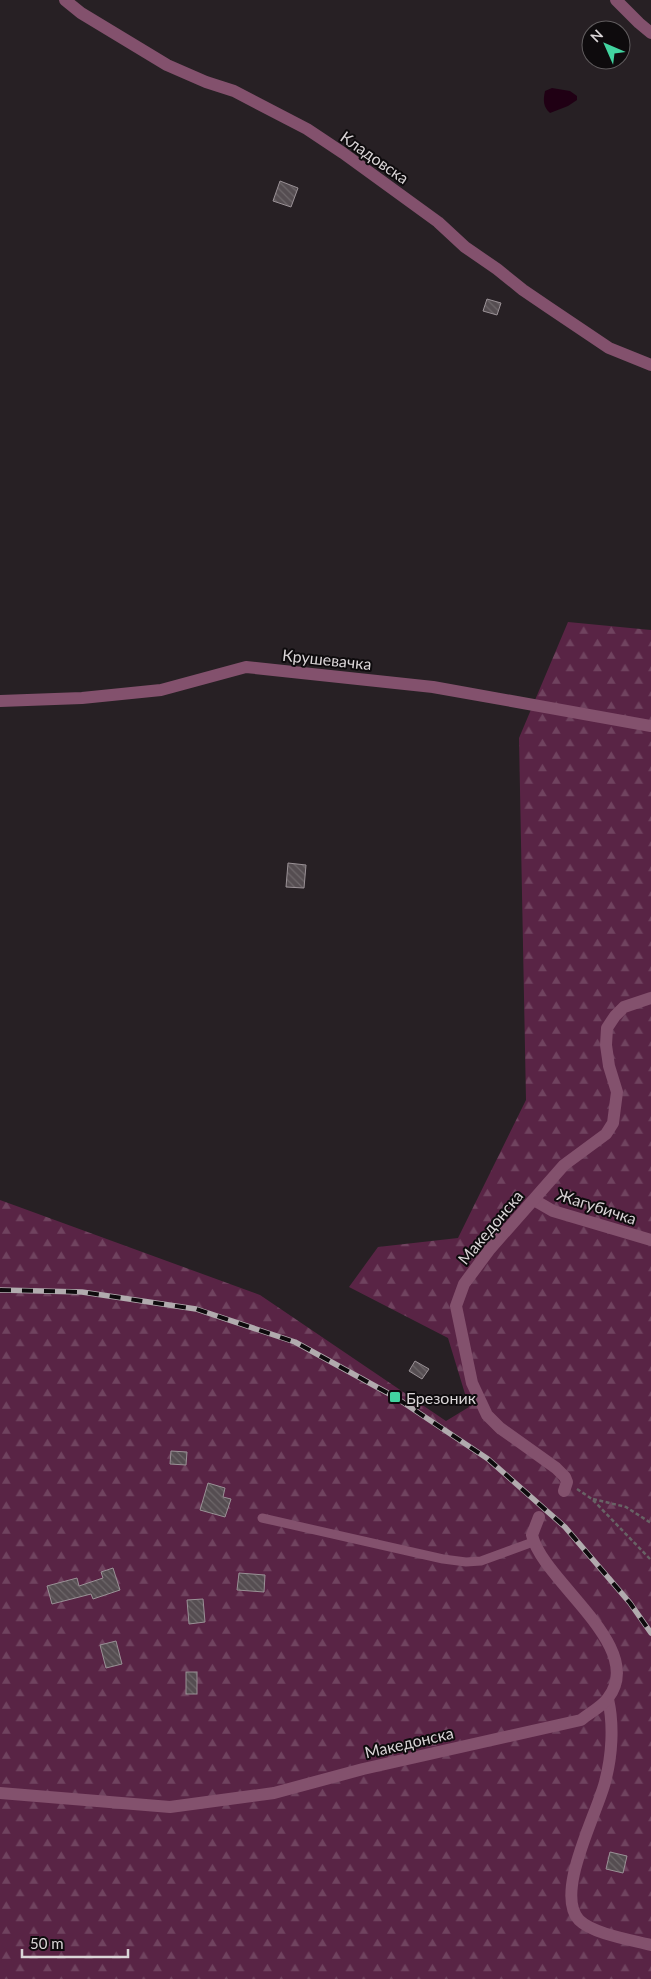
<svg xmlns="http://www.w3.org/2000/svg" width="651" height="1979" font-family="Lato,sans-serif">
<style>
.forest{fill:url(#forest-firs)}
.water{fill:#200014}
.building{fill:url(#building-back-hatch);stroke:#9a9196}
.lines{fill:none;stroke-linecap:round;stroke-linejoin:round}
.path{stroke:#686265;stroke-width:2.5;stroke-dasharray:4 2.5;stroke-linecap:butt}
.service{stroke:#83516d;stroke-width:9}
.minor{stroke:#83516d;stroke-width:12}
.rail-casing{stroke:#b1abae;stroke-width:5.5}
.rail{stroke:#0e0b0d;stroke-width:4;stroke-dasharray:11;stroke-linecap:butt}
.poi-dot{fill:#42d4a0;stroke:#0e0b0d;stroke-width:2}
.labels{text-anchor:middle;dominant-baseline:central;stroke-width:4;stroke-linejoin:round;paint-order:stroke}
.street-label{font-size:16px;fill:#dad5d7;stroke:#0e0b0d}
.poi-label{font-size:16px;fill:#dad5d7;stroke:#0e0b0d;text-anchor:start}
</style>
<defs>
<pattern id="forest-firs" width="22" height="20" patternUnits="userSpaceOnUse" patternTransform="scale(1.25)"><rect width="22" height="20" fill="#592445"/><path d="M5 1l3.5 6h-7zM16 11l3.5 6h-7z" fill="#70435f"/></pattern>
<pattern id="building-back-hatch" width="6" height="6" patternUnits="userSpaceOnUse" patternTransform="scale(1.25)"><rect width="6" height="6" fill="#554d51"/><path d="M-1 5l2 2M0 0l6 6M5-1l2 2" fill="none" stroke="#6d6669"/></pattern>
</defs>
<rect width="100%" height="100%" fill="#272024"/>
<path class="forest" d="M568 622 651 630V1979H0V1200L260 1295 446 1421 469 1407 448 1338 349 1287 378 1247 458 1238 526 1100 519 738Z"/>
<path class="water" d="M552 88 570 91 577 96V100L568 106 550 113C543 107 543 100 545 91Z"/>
<g class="building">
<path d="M280 181 298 188 291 207 273 201Z"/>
<path d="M487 299 501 303 497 315 483 311Z"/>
<path d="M288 863 306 865 304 888 286 887Z"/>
<path d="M415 1361 429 1369 422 1379 409 1371Z"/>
<path d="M171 1451 187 1452 186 1465 170 1464Z"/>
<path d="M208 1483 225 1488 223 1497 231 1499 225 1517 200 1510Z"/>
<path d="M113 1568 120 1590 93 1599 91 1594 52 1604 47 1586 77 1578 79 1586 103 1578 101 1572Z"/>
<path d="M239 1573 265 1575 264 1592 237 1590Z"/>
<path d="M203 1599 205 1622 189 1624 187 1600Z"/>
<path d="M116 1641 122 1664 106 1668 100 1645Z"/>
<rect x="186" y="1672" width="11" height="22"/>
<path d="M610 1852 627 1856 623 1873 606 1869Z"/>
</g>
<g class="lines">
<g class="path">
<path d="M577 1489 592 1499 651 1560"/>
<path d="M593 1499 626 1507 651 1523"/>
</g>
<path class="service" d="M262 1518 443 1559 466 1562 481 1561 533 1542"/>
<g class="minor">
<path d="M65 0 81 13 167 65 206 82 234 91 307 129 343 153 438 222 465 247 497 269 523 290 548 307 609 348 651 365"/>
<path d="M616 0 639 23 651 33"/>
<path d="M0 701 82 698 161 690 246 667 433 687 651 726"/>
<path d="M534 1200 553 1211 651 1240"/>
<path d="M564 1491 567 1482 565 1477 556 1468 500 1428 487 1415 472 1383 456 1306 464 1284 490 1249 564 1165 606 1134 613 1123 617 1092 609 1066 606 1045 607 1028 615 1016 624 1007 651 998"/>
<path d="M608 1699C614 1725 612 1756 605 1782 597 1814 554 1893 579 1920 593 1934 632 1940 651 1945"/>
<path d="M0 1793 170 1807 274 1793 363 1769 581 1720C589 1713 602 1707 608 1698 648 1647 542 1581 532 1535L539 1517"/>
</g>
<defs>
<path id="rail" d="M0 1290 82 1292 196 1309 295 1342 395 1397 488 1459 565 1527 630 1603 651 1633"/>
</defs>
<use href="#rail" class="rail-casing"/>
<use href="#rail" class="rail"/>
</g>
<rect class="poi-dot" x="389" y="1391" width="12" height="12" rx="2.5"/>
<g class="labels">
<g class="street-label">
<text transform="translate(375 157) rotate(35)">Кладовска</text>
<text transform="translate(327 659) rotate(6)">Крушевачка</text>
<text transform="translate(597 1206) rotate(18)">Жагубичка</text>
<text transform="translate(490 1227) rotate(-50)">Македонска</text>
<text transform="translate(409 1742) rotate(-13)">Македонска</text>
</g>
<g class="poi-label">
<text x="406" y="1397">Брезоник</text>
</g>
</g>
<g transform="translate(606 45) rotate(315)"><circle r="24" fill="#0e0b0d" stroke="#605c5e"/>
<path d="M0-4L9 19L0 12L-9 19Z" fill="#42d4a0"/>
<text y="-8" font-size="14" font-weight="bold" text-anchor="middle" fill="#dad5d7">N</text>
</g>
<path d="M22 1949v8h106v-8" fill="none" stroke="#dad5d7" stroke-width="2.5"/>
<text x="30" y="1949" font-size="15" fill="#dad5d7" stroke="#0e0b0d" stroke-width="4" paint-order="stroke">50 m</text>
</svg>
